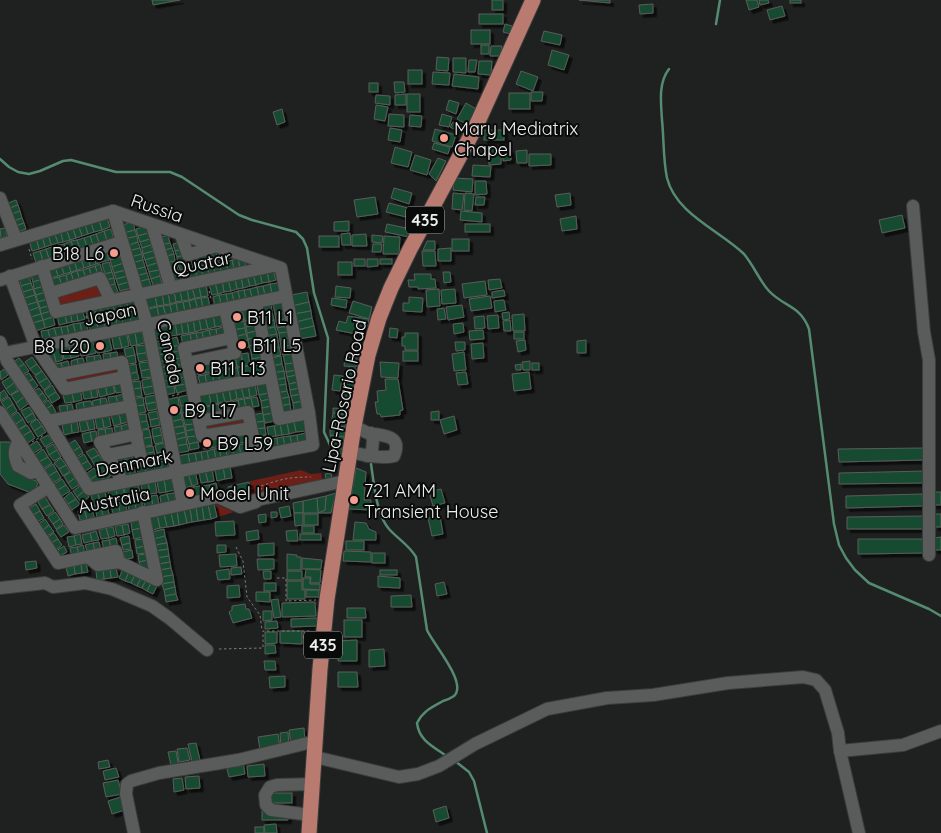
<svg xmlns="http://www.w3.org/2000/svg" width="941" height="833" font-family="Quicksand,sans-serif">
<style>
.green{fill:#6b1f16}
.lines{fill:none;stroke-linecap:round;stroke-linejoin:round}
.stream{stroke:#548b71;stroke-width:2.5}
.building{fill:#194c31;stroke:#595c5a;filter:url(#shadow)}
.minor-casing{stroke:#3b3d3b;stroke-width:14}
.major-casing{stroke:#3b3d3b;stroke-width:17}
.path{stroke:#7c7e7d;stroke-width:1;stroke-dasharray:2.5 2.5;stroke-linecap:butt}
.minor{stroke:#595c5a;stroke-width:12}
.major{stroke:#b97b70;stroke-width:15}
.poi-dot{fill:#f59d8e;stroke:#090a0a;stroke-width:2}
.labels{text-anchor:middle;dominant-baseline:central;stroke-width:4;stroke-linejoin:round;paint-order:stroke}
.shield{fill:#090a0a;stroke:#a9aaa9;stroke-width:1}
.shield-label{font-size:16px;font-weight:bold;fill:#edeeed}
.poi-label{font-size:18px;fill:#edeeed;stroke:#090a0a;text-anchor:start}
.street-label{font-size:18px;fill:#edeeed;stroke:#090a0a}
</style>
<defs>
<filter id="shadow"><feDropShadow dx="3.5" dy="3.5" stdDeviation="0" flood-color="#0009"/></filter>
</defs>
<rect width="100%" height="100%" fill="#1f2120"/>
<g class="green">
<path d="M100 278 110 299 56 312 51 293Z"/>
<path d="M122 362 125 377 65 389 56 376Z"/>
<path d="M248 412 251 428 202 436 199 421Z"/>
<path d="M301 470 311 474 321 473 323 481 246 498V495L252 490 250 481Z"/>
<path d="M216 504 234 512 218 517Z"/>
</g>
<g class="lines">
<g class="stream">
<path d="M716 24 720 0"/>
<path d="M669 69C658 83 661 103 662 120 664 139 663 159 667 178 676 214 719 230 744 254 754 266 759 280 769 291 784 307 800 305 809 329L834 524 839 545 846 558 855 570 869 583 929 609 941 616"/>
<path d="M0 159 9 167 18 172 29 174 40 171 63 161 71 160 116 172H170L182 177 239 215 252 220 296 232 303 239 307 248 314 293 328 338 324 432 330 445"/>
<path d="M371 464C374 483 376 514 389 529 398 539 409 545 416 557L427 630C433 644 468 683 454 696 451 698 447 700 443 701 432 707 423 711 417 723 419 741 434 747 448 757"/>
<path d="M455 761 469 772 474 781 487 833"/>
</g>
</g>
<g class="building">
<path d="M152 0H180L153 5Z"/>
<rect x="492" y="0" width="11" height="10"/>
<path d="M579 0H610V3Z"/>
<path d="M746 0H757L759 7 749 10Z"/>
<path d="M759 0H768L769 3 760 5Z"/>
<rect x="790" y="0" width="11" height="3"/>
<path d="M653 4V13L640 14 639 5Z"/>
<path d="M782 6 785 16 770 20 767 10Z"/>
<rect x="479" y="14" width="24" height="10"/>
<path d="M505 24 512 26 510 34 503 32Z"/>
<rect x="471" y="30" width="19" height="14"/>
<path d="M544 31 562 35 560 45 541 41Z"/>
<rect x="481" y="45" width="8" height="9"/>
<path d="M491 46H502L501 56H490Z"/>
<path d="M552 50 569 55 564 70 548 65Z"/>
<path d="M437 57 449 58 448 71 436 70Z"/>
<path d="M453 58H466V73L453 72Z"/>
<path d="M469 60H477L475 72H468Z"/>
<path d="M479 61H492L491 75 478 74Z"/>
<rect x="408" y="70" width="14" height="14"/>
<path d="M521 71 538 77 533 91 516 84Z"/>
<path d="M433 72 450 73 449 85 432 84Z"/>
<path d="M454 74 479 77 478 89 452 86Z"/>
<path d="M394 82H404L405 92 395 93Z"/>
<rect x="369" y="83" width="9" height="9"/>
<path d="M531 92H543L542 101H531Z"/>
<rect x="509" y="93" width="21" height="16"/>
<path d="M406 94V105H395V95Z"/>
<rect x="407" y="94" width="13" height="18"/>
<path d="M376 95 390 96V105L375 103Z"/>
<path d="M449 100 459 103 456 114 446 110Z"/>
<path d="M466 103 476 109 468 125 457 119Z"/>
<path d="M376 105 388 107 385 121 374 119Z"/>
<path d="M282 109 285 122 277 125 273 112Z"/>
<path d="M389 114 404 115V127L388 126Z"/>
<path d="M442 114 452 117 449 127 439 125Z"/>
<path d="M410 115 422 116 421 127 409 126Z"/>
<path d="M453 122 467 128 464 134 450 127Z"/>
<path d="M390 128 402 130 400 142 388 140Z"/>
<path d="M435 129 456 135 452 147 432 141Z"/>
<rect x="484" y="130" width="20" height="10"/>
<path d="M434 143 450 147 448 154 432 149Z"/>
<path d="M395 147 412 152 408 167 391 163Z"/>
<path d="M488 147H501V164L489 165Z"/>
<path d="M503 150H511V160L503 161Z"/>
<path d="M527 150V163H517L516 151Z"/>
<path d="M529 154H551V165L529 166Z"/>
<path d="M415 155 431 160 427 175 410 170Z"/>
<path d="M438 158 446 161 436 181 429 174Z"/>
<path d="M473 165 491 166 490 177 472 176Z"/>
<path d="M454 178 473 179 472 192 453 190Z"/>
<path d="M475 181H486L487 194 475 195Z"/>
<path d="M394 188 412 193 409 204 391 198Z"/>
<path d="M453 193 464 194 462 210 452 209Z"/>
<path d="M465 193 474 194 472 211 464 210Z"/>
<path d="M570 193 571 205 557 207 555 195Z"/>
<path d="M375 197 378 214 357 217 354 200Z"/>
<path d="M476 197H485L484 205H475Z"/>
<path d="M16 200 18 205 10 208 8 203Z"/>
<path d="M389 203 408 208 406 217 386 212Z"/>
<path d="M18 205 20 211 12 214 10 208Z"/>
<path d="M20 211 22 218 14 221 12 214Z"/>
<path d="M461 211 482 213V222L460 220Z"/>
<path d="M106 215 110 227 102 230 98 218Z"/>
<path d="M902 215 905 228 882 233 879 220Z"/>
<path d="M576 216 577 229 562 231 560 219Z"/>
<path d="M22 218 24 223 16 226 14 221Z"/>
<path d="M98 218 102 230 94 232 90 220Z"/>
<path d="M90 220 94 232 88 234 84 222Z"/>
<path d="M349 221V231H334V222Z"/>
<path d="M84 222 88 234 82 236 78 224Z"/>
<path d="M133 222 135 230 124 233 122 225Z"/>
<path d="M24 223 26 229 18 232 16 226Z"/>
<path d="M78 224 82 236 76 238 72 226Z"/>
<path d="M387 224 411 229 409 237 385 232Z"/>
<rect x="465" y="224" width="25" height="8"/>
<path d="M72 226 76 238 70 240 66 228Z"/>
<path d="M146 226 148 233 138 236 136 229Z"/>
<path d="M5 228 7 236 1 238 0 229Z"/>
<path d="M66 228 70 240 63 242 60 230Z"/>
<path d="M111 229 114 239 107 241 104 231Z"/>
<path d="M60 230 63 242 58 243 54 232Z"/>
<path d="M135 230 137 236 125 239 124 233Z"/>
<path d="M104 231 107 241 99 243 96 234Z"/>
<path d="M54 232 58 243 51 245 48 234Z"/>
<path d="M148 233 150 239 140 242 138 236Z"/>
<path d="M350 233 351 245H342L341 234Z"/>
<path d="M48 234 51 245 45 247 42 236Z"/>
<path d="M96 234 99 243 93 245 90 236Z"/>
<path d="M366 234 367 246H352V235Z"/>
<path d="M168 235 170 243 161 245 159 238Z"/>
<path d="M372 235 383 236 382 243 372 242Z"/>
<path d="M42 236 45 247 39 249 36 238Z"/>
<path d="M90 236 93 245 87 247 84 238Z"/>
<path d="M137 236 138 242 127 246 125 239Z"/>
<rect x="319" y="236" width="20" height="11"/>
<path d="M384 236 400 237 399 254H383Z"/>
<path d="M36 238 39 249 32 251 29 240Z"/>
<path d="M84 238 87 247 80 249 77 240Z"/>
<path d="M150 239 151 245 142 248 140 242Z"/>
<rect x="452" y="239" width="17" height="12"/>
<path d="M77 240 80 249 74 251 71 241Z"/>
<path d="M71 241 74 251 67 253 64 244Z"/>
<path d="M427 241H435V250H423Z"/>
<path d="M138 242 140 248 129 251 127 246Z"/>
<path d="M182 242 184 249 175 251 173 244Z"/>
<path d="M170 243 172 248 162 251 161 245Z"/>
<path d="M64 244 67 253 62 255 59 245Z"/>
<path d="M373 244H382L381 252H372Z"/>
<path d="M59 245 62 255 55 257 52 247Z"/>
<path d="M151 245 153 251 143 254 142 248Z"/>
<path d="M52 247 55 257 49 259 46 249Z"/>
<path d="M119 247 122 256 110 260 107 250Z"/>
<path d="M140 248 142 254 131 257 129 251Z"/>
<path d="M172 248 174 254 164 257 162 251Z"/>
<path d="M451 248V261H438V249Z"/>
<path d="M46 249 49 259 43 261 40 251Z"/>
<path d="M184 249 185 255 177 257 175 251Z"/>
<path d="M40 251 43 261 36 263 33 253Z"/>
<path d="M106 251 109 260 102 262 99 253Z"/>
<path d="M153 251 155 257 145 260 143 254Z"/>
<path d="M422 251H435L436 266H423Z"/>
<path d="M216 252 218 262 213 263 210 253Z"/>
<path d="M99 253 102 262 96 264 93 255Z"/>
<path d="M210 253 213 263 207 265 204 255Z"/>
<path d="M227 253 229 259 220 261 218 255Z"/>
<path d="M142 254 143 260 132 263 131 257Z"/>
<path d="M174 254 175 261 166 263 164 257Z"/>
<path d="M93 255 96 264 90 266 88 257Z"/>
<path d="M185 255 187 261 178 264 177 257Z"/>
<path d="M204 255 207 265 200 266 198 256Z"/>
<path d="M122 256 124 263 112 267 110 260Z"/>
<path d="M198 256 200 266 193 268 191 258Z"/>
<path d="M88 257 90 266 84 268 81 259Z"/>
<path d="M155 257 157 263 147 266 145 260Z"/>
<path d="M244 257 246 266 240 268 238 259Z"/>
<path d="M81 259 84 268 77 270 74 261Z"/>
<path d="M238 259 240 268 234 269 232 260Z"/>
<rect x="354" y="259" width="11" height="7"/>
<path d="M367 259H378V266L367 267Z"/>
<rect x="380" y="259" width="12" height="5"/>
<path d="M143 260 145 267 134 270 132 263Z"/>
<path d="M232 260 234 269 228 271 226 262Z"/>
<path d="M74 261 77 270 71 272 68 263Z"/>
<path d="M175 261 177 267 167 270 166 263Z"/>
<path d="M187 261 189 268 180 270 178 264Z"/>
<path d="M109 262 112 272 105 274 102 264Z"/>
<path d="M226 262 228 271 221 272 219 263Z"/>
<rect x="338" y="262" width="14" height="13"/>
<path d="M68 263 71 272 64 274 61 265Z"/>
<path d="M124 263 126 270 114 273 112 267Z"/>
<path d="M157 263 159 270 149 272 147 266Z"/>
<path d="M219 263 221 272 215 274 213 265Z"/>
<path d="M100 264 103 274 98 275 95 266Z"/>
<path d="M61 265 64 274 58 276 55 267Z"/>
<path d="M213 265 215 274 209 275 207 266Z"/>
<path d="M95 266 98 275 92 277 89 268Z"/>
<path d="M207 266 209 275 203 276 201 268Z"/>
<path d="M55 267 58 276 51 278 48 269Z"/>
<path d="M145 267 147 273 136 276 134 270Z"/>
<path d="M177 267 179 273 169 275 167 270Z"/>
<path d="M89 268 92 277 86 279 83 270Z"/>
<path d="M201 268 203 276 197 278 195 269Z"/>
<path d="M195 269 197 278 191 279 189 271Z"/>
<path d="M83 270 86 279 80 281 77 271Z"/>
<path d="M126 270 128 276 116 279 114 273Z"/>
<path d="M159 270 160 276 151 279 149 272Z"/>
<path d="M273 270 276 280 269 282 267 271Z"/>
<path d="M77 271 80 281 74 282 71 273Z"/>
<path d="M189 271 191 279 184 281 182 272Z"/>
<path d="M267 271 269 282 262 283 260 273Z"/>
<path d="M40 272 43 279 33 282 31 275Z"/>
<path d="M112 272 114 278 106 280 105 274Z"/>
<path d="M443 272H450L451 282 444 283Z"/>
<path d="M71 273 74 282 68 284 66 275Z"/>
<path d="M147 273 149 279 138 282 136 276Z"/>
<path d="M179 273 180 279 171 282 169 275Z"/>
<path d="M260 273 262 283 256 285 253 274Z"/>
<path d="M253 274 256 285 250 286 247 276Z"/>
<path d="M414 274H431V279H435L436 288 418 289V287H409L408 280H415Z"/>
<path d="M66 275 68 284 62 286 59 277Z"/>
<path d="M29 276 31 283 21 286 19 279Z"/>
<path d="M128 276 129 282 118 285 116 279Z"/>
<path d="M160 276 162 283 153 285 151 279Z"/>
<path d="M247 276 250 286 243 288 241 277Z"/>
<path d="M59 277 62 286 54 289 51 279Z"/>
<path d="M241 277 243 288 237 289 235 279Z"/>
<path d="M114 278 115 284 108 286 106 280Z"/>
<path d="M43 279 44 286 34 289 33 282Z"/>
<path d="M149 279 151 286 140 289 138 282Z"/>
<path d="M235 279 237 289 231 291 228 280Z"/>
<path d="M500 279 502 288 489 290 488 280Z"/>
<path d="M228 280 231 291 224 292 222 281Z"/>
<path d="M222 281 224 292 218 294 215 283Z"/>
<path d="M485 281 487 295 464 298 462 284Z"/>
<path d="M129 282 131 288 120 291 118 285Z"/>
<path d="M31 283 33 289 23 292 21 286Z"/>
<path d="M215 283 218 294 212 295 209 284Z"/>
<path d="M278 283 280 292 272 294 270 284Z"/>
<path d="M115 284 118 292 110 294 108 286Z"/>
<path d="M270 284 272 294 265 296 263 286Z"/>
<path d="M206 285 208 296 201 297 199 287Z"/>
<path d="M44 286 46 292 36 295 34 289Z"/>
<path d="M263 286 265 296 259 297 257 287Z"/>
<path d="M336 286 351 288 350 298 335 297Z"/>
<path d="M199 287 201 297 195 298 192 288Z"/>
<path d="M257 287 259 297 252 298 250 289Z"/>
<path d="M192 288 195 298 189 300 187 289Z"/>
<path d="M33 289 35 295 25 298 23 292Z"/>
<path d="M187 289 189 300 182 301 180 291Z"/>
<path d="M250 289 252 298 246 300 244 290Z"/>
<path d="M439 289 440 306 427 307 426 290Z"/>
<path d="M455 289 456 303 442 304 441 290Z"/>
<path d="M244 290 246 300 240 301 238 291Z"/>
<path d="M504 290 505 296 492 298V292Z"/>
<path d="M180 291 182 301 176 302 174 292Z"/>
<path d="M238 291 240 301 234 302 232 293Z"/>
<path d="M46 292 48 299 38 302 36 295Z"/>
<path d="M174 292 176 302 170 304 168 293Z"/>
<path d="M307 292 309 302 292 306 291 295Z"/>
<path d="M168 293 170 304 164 305 162 294Z"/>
<path d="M232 293 234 302 228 304 226 294Z"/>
<path d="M162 294 164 305 157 306 155 296Z"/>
<path d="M226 294 228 304 221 305 219 295Z"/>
<path d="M35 295 37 302 27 305 25 298Z"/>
<path d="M219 295 221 305 215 307 213 297Z"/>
<path d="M155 296 157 306 148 308 146 297Z"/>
<path d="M490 296 492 308 471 311 469 299Z"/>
<path d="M133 297 136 308 128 310 126 299Z"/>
<path d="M208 297 210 307 203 309 201 298Z"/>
<path d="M409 297 423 298 422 312 403 311V303H409Z"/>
<path d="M201 298 203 309 198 310 195 299Z"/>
<path d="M332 298 347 300 346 308 331 305Z"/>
<path d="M48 299 50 306 40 308 38 302Z"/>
<path d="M126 299 128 310 121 312 119 301Z"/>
<path d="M195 299 198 310 191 311 189 301Z"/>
<path d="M504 300 506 310 495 312 494 301Z"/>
<path d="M119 301 121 312 115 313 112 302Z"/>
<path d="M189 301 191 311 185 313 183 302Z"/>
<path d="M353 301 372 307 369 319 349 313Z"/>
<path d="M37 302 39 307 29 311 27 305Z"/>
<path d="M112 302 115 313 109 314 107 303Z"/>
<path d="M183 302 185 313 178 314 176 303Z"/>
<path d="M283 302 285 313 275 314 273 304Z"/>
<path d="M309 302 311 311 294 314 292 306Z"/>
<path d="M107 303 109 314 102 316 100 305Z"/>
<path d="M176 303 178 314 172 315 170 305Z"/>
<path d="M271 304 272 312 262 314 260 306Z"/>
<path d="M100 305 102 316 96 317 94 306Z"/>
<path d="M170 305 172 315 166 316 163 306Z"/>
<path d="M462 305 464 317 448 320 446 307Z"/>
<path d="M50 306 51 311 41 314 40 308Z"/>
<path d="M94 306 96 317 88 319 85 308Z"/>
<path d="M163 306 166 316 159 318 157 307Z"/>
<path d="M39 307 41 314 31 317 29 311Z"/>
<path d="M157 307 159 318 151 319 149 309Z"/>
<path d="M253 308 255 319 245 321 242 310Z"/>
<path d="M444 308 446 319 438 320 437 309Z"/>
<path d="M82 310 85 319 78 321 76 311Z"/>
<path d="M137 310 139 321 131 322 129 312Z"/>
<path d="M241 310 244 321 232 324 230 313Z"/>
<path d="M51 311 53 317 43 320 41 314Z"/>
<path d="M76 311 78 321 72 322 70 312Z"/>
<path d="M311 311 312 318 296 322 294 314Z"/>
<path d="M70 312 72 322 67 323 64 313Z"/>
<path d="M129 312 131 322 123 324 121 313Z"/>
<path d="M272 312 274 320 263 323 262 314Z"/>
<path d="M509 312 510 319 503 320 502 313Z"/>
<path d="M64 313 67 323 59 325 57 315Z"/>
<path d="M121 313 123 324 117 325 115 315Z"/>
<path d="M285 313 286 319 276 321 275 314Z"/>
<path d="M41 314 43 320 33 323 31 317Z"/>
<path d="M220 314 222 326 215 327 213 315Z"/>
<path d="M524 314 525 331H513L512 315Z"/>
<path d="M115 315 117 325 111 327 109 316Z"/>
<path d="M213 315 215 327 208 329 205 317Z"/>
<path d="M498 315 499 328 488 329 487 316Z"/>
<path d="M109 316 111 327 105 328 103 317Z"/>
<path d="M348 316 369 319 367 327 363 326 361 335 336 330 339 321 346 323Z"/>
<path d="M484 316 485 328 475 329 474 317Z"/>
<path d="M53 317 55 325 45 328 43 320Z"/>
<path d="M103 317 105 328 98 330 96 319Z"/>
<path d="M205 317 208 329 201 330 199 318Z"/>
<path d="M199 318 201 330 195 332 193 319Z"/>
<path d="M312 318 314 326 297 330 296 322Z"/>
<path d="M96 319 98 330 90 331 88 321Z"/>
<path d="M193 319 195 332 189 333 187 320Z"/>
<path d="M255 319 256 325 246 327 245 321Z"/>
<path d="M286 319 288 326 277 328 276 321Z"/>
<path d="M43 320 45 328 35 331 33 323Z"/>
<path d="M187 320 189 333 183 334 181 322Z"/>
<path d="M274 320 275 327 264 329 263 323Z"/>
<path d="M510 320 511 331H504L503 321Z"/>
<path d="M244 321 245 328 233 330 232 324Z"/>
<path d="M86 322 88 331 82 333 80 323Z"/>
<path d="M181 322 183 334 177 335 175 323Z"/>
<path d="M80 323 82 333 76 334 73 324Z"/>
<path d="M175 323 177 335 170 336 168 324Z"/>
<path d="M463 323 464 332 454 334 453 324Z"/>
<path d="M73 324 76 334 69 335 67 326Z"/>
<path d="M168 324 170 336 163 338 161 326Z"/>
<path d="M256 325 257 331 247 333 246 327Z"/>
<path d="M67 326 69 335 63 337 61 327Z"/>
<path d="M161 326 163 338 154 339 152 327Z"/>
<path d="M288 326 289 332 279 333 277 328Z"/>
<path d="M314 326 316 336 299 339 297 330Z"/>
<path d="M61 327 63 337 57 338 54 328Z"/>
<path d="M223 327 225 336 217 338 216 329Z"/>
<path d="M275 327 277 334 266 336 264 329Z"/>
<path d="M54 328 57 338 50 339 48 330Z"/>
<path d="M245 328 246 334 235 337 233 330Z"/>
<path d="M390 328 398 329 397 338 389 337Z"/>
<path d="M216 329 217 338 211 339 209 330Z"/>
<path d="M48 330 50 339 43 341 41 331Z"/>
<path d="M209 330 211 339 204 341 202 332Z"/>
<path d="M483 330 484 339 470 340 469 331Z"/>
<path d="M257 331 258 337 248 339 247 333Z"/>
<path d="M142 332 144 343 137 345 135 333Z"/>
<path d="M202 332 204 341 198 342 196 333Z"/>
<path d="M289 332 290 338 280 340 279 333Z"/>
<rect x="514" y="332" width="10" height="7"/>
<path d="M135 333 137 345 131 346 128 335Z"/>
<path d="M196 333 198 342 192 343 190 334Z"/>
<path d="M405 333H418V350H405V346H402V337H405Z"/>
<path d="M190 334 192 343 183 345 181 336Z"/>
<path d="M246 334 248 340 236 343 235 337Z"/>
<path d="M277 334 278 341 267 343 266 336Z"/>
<path d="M127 335 129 346 122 348 119 336Z"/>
<path d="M119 336 122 348 114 349 112 338Z"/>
<path d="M177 337 179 345 168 348 166 340Z"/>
<path d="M258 337 260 344 249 346 248 339Z"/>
<path d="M109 338 112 350 105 352 102 339Z"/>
<path d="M290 338 291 345 281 347 280 340Z"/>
<path d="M102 339 105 352 97 353 95 341Z"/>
<path d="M165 340 166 347 155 349 154 342Z"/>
<path d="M248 340 249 347 237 350 236 343Z"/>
<path d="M525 340 526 350 518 352 516 341Z"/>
<path d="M586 340V353H577V341Z"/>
<path d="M278 341 279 347 268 350 267 343Z"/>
<path d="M93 342 96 353 88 355 85 344Z"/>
<path d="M455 342H465V350L456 351Z"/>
<path d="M483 343 484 358 472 359 471 344Z"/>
<path d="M85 344 88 355 81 356 78 345Z"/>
<path d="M260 344 261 350 251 352 249 346Z"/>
<path d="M77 345 79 356 71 358 69 347Z"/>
<path d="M145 345 146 353 137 354 136 346Z"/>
<path d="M179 345 180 351 169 353 168 348Z"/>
<path d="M291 345 293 354 283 355 281 347Z"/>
<path d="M69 347 71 358 64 359 62 349Z"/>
<path d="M133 347 135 355 126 357 124 349Z"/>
<path d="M166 347 168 353 157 355 155 349Z"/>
<path d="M279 347 281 355 270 357 268 350Z"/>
<path d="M60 348 63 360 56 362 53 350Z"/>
<path d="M53 350 56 362 49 363 46 352Z"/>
<path d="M261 350 262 357 252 359 251 352Z"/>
<path d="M180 351 181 358 170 360 169 353Z"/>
<rect x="403" y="351" width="15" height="10"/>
<path d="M117 352 118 360 111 361 110 353Z"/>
<path d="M464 352 466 370 454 371 452 354Z"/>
<path d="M110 353 111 361 104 362 103 354Z"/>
<path d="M146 353 148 360 139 362 137 354Z"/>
<path d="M168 353 169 360 158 362 157 355Z"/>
<path d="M248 353 250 365 243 366 241 354Z"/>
<path d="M241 354 243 366 237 367 235 355Z"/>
<path d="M293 354 295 363 285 364 283 355Z"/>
<path d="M100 355 102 363 95 364 94 356Z"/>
<path d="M135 355 136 363 128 364 126 357Z"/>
<path d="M235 355 237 367 231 368 228 356Z"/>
<path d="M94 356 95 364 88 366 86 357Z"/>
<path d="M228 356 231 368 224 370 222 358Z"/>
<path d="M281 356 282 364 272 366 271 358Z"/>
<path d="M32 357 37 364 30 369 25 362Z"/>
<path d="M262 357 264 364 253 366 252 359Z"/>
<path d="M345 357 357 358 356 367 344 366Z"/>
<path d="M19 358 24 364 16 369 12 363Z"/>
<path d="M83 358 85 366 79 368 77 359Z"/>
<path d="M181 358 183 364 172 367 170 360Z"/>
<path d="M222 358 224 370 218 371 216 359Z"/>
<path d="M77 359 79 368 72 369 71 361Z"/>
<path d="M216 359 218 371 212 372 209 360Z"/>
<path d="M169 360 170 366 159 368 158 362Z"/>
<path d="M209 360 212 372 206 373 203 361Z"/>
<path d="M68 361 70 370 63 371 61 363Z"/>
<path d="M203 361 206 373 198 375 195 363Z"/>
<path d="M530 361V370H523L522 362Z"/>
<path d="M148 362 150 369 141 371 139 363Z"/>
<path d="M380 362 399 363 398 378 381 377Z"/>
<path d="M61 363 63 371 57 373 55 364Z"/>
<path d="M295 363 296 370 286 372 285 364Z"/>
<rect x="532" y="363" width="7" height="7"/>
<path d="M24 364 29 371 21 376 16 369Z"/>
<path d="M37 364 42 371 35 375 30 369Z"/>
<path d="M136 364 137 372 129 374 127 366Z"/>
<path d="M183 364 184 370 173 373 172 367Z"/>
<path d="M264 364 266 372 255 374 253 366Z"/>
<path d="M282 364 284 371 273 373 272 366Z"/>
<path d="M521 364V370H516L515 365Z"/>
<path d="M251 365 253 376 246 377 244 367Z"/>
<path d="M170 366 171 372 160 375 159 368Z"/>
<path d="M244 367 246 377 240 379 237 368Z"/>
<path d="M237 368 240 379 233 380 231 369Z"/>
<path d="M348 368 356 369 354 379 346 378Z"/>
<path d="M4 369 8 375 1 380 0 372Z"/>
<path d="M150 369 151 377 142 378 141 371Z"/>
<path d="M231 369 233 380 227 381 225 370Z"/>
<path d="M184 370 185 377 174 379 173 373Z"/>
<path d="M225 370 227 381 220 383 218 372Z"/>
<path d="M296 370 297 375 287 377 286 372Z"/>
<path d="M42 371 47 378 39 383 35 376Z"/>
<path d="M284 371 285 378 275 380 273 373Z"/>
<path d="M137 372 139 379 130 381 129 374Z"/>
<path d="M171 372 173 379 162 382 160 375Z"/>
<path d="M218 372 220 383 214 384 212 373Z"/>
<path d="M466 372 468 384 458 385 456 373Z"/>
<path d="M529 372 531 389 514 391 512 374Z"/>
<path d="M29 373 33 379 26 383 22 377Z"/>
<path d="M212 373 214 384 207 385 205 375Z"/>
<path d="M205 375 207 385 201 387 198 376Z"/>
<path d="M297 375 299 382 289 384 287 377Z"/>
<path d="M334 375 343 376 340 391 332 390Z"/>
<path d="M10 377 14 383 6 389 2 382Z"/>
<path d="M185 377 186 384 175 386 174 379Z"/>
<path d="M47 378 51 384 44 390 39 383Z"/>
<path d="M151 378 153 386 143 388 142 380Z"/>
<path d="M285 378 286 384 276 386 275 380Z"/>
<path d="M346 378 354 379 353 388 345 387Z"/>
<path d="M33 379 38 386 31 391 26 383Z"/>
<path d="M173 379 174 386 163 388 162 382Z"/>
<path d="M385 379H398L403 410 400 411V415L381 417 380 414H377L375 402H378L377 391 386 390Z"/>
<path d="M120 380 122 392 116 393 113 382Z"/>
<path d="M140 381 141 388 132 389 131 382Z"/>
<path d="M299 382 300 388 290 390 289 384Z"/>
<path d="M14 383 18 390 10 395 6 389Z"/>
<path d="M112 383 115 393 107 395 105 384Z"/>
<path d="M267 383 269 393 259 395 257 385Z"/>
<path d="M105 384 107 395 100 397 97 386Z"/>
<path d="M186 384 188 390 177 393 175 386Z"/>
<path d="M255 384 257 395 250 397 248 385Z"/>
<path d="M286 384 287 391 277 393 276 386Z"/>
<path d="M52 385 56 392 48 397 44 391Z"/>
<path d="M248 385 250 397 244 398 241 387Z"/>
<path d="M96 386 98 397 92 398 90 387Z"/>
<path d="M153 386 154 393 145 395 143 388Z"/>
<path d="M174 386 175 393 165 395 163 388Z"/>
<path d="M90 387 92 398 84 399 82 388Z"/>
<path d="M241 387 244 398 237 399 235 388Z"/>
<path d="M345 387 353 388 352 395 344 393Z"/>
<path d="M39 388 43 393 36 398 32 392Z"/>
<path d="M80 388 82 400 74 402 71 390Z"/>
<path d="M141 388 142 396 133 397 132 389Z"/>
<path d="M235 388 237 399 231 401 229 389Z"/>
<path d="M300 388 301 394 291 396 290 390Z"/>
<path d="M229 389 231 401 225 402 222 390Z"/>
<path d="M4 390 8 396 0 401V393Z"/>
<path d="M20 390 24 397 16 403 11 395Z"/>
<path d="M71 390 74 402 65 403 62 391Z"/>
<path d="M222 390 225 402 218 403 216 391Z"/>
<path d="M216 391 218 403 211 405 209 393Z"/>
<path d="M287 391 289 397 279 399 277 393Z"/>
<path d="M56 392 60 398 52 403 48 397Z"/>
<path d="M43 393 47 399 40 404 36 398Z"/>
<path d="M209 393 211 405 201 407 199 395Z"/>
<path d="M269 393 270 399 261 401 259 395Z"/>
<path d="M344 393 352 395 351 398 343 396Z"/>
<path d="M123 394 125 403 118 405 116 396Z"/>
<path d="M301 394 303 401 293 403 291 396Z"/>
<path d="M155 395 156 402 146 404 145 397Z"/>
<path d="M188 395 190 404 181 406 179 397Z"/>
<path d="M116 396 118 405 110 406 108 397Z"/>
<path d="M343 396 351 398 350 407 342 405Z"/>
<path d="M9 397 13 404 6 409 1 402Z"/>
<path d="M24 397 28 404 20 410 16 403Z"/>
<path d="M143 397 144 405 135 406 133 399Z"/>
<path d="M178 397 179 405 168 407 166 400Z"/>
<path d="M257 397 259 406 253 407 251 398Z"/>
<path d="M289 397 290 404 280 406 279 399Z"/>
<path d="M106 398 108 406 101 408 100 399Z"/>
<path d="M251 398 253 407 246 409 244 399Z"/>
<path d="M100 399 101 408 94 409 92 401Z"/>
<path d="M244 399 246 409 240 410 238 400Z"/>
<path d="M270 399 272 406 262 408 261 401Z"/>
<path d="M48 400 52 405 45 410 41 405Z"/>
<path d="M238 400 240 410 234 411 232 402Z"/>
<path d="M91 401 93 409 85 411 83 402Z"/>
<path d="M303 401 304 409 294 411 293 403Z"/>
<path d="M83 402 85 411 77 412 76 404Z"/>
<path d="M156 402 157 409 148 411 146 404Z"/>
<path d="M232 402 234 411 227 413 225 403Z"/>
<path d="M225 403 227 413 220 414 218 404Z"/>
<path d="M13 404 17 411 10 416 6 409Z"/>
<path d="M72 404 74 413 68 414 67 405Z"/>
<path d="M190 404 192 411 182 413 181 406Z"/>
<path d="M218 404 220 414 213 415 211 406Z"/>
<path d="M290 404 291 411 281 413 280 406Z"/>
<path d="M52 405 56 412 49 417 45 410Z"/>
<path d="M67 405 68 414 61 415 59 406Z"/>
<path d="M144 405 146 412 136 414 135 406Z"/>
<path d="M179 405 181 413 169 415 168 407Z"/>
<path d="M211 406 213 415 203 417 202 408Z"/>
<path d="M272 406 273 413 263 415 262 408Z"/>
<path d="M29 407 33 413 25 418 21 411Z"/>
<path d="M333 408 348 409 347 415 333 413Z"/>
<path d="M125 411 128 422 121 424 119 413Z"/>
<path d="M157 411 159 418 150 420 148 413Z"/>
<path d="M192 411 193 416 183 418 182 413Z"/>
<path d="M439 411V420H431V412Z"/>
<path d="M18 412 23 419 16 424 11 417Z"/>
<path d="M33 413 36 419 28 423 25 418Z"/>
<path d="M119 413 121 424 114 426 111 415Z"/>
<path d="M181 413 182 419 171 422 169 415Z"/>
<path d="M263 413 264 421 253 423 252 415Z"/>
<path d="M273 413 275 421 265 423 263 415Z"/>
<path d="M333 413 347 415 346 421 332 419Z"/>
<path d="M146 414 147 421 137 423 136 415Z"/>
<path d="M109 416 111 426 104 428 102 417Z"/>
<path d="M193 416 194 424 185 425 183 418Z"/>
<path d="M454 416 457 430 444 434 440 420Z"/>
<path d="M102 417 104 428 97 429 95 418Z"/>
<path d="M93 418 95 429 89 430 86 420Z"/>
<path d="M159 418 160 425 151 427 150 420Z"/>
<path d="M23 419 26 425 19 429 16 424Z"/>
<path d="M37 419 42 426 34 431 30 424Z"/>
<path d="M182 419 184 426 172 428 171 422Z"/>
<path d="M332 419 346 421 345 427 331 425Z"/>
<path d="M86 420 89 430 81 432 79 421Z"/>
<path d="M304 420 305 431 296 432 294 422Z"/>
<path d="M77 421 79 432 72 433 71 422Z"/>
<path d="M147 421 149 428 139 430 137 423Z"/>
<path d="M264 421 265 428 254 429 253 423Z"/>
<path d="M71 422 72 433 64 435 62 424Z"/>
<path d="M294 422 296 432 289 434 287 423Z"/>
<path d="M287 423 289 434 282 435 280 424Z"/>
<path d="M128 424 130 433 123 435 121 426Z"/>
<path d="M194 424 195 429 186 431 185 425Z"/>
<path d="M280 424 282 435 276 436 274 426Z"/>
<path d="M27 425 31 431 23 436 19 430Z"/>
<path d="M331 425 345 427V432L330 430Z"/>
<path d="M42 426 46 432 38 437 34 431Z"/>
<path d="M121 426 123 435 116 436 114 427Z"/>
<path d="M184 426 185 432 173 435 172 428Z"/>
<path d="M274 426 276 436 269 437 267 427Z"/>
<path d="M160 427 162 435 153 437 152 429Z"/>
<path d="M112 428 113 437 106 438 105 429Z"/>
<path d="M265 428 266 435 256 436 254 429Z"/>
<path d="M105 429 106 438 99 439 98 430Z"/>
<path d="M149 429 151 437 141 439 139 431Z"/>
<path d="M195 429 197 436 187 437 186 431Z"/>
<path d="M330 430 345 432 344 437 330 435Z"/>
<path d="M31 431 35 438 28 443 23 436Z"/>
<path d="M96 431 98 440 92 441 90 432Z"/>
<path d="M90 432 92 441 84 443 82 434Z"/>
<path d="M185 432 186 437 175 440 173 435Z"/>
<path d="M244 432 246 442 239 443 237 433Z"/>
<path d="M237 433 239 443 232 444 230 434Z"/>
<path d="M306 433 308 442 298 444 297 435Z"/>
<path d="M230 434 232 444 225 445 224 435Z"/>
<path d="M48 435 53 442 45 447 40 439Z"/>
<path d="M162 435 163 442 155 444 153 437Z"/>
<path d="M224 435 225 445 219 446 217 436Z"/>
<path d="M266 435 268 441 257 442 256 436Z"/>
<path d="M297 435 298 444 292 445 290 436Z"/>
<path d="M330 435 344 437 343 442 332 440Z"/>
<path d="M197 436 198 442 189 444 187 437Z"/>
<path d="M217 436 219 446 212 448 210 437Z"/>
<path d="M290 436 292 445 285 446 283 437Z"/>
<path d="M151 437 152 445 142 447 141 439Z"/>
<path d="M186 437 187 444 176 446 175 440Z"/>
<path d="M210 437 212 448 204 449 202 439Z"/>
<path d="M283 437 285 446 278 448 277 438Z"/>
<path d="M277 438 278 448 271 449 269 440Z"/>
<path d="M75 440 80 447 72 452 67 445Z"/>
<path d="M332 440 343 442V449L334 445Z"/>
<path d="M37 441 42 448 34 453 29 446Z"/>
<path d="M268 441 269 449 258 451 257 442Z"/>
<path d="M0 442H10L11 459 21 474 38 482 34 494 8 484 0 474Z"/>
<path d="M198 442 199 448 190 450 189 444Z"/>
<path d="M164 443 166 451 157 453 155 445Z"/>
<path d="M246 443 248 454 241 456 239 445Z"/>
<path d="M53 444 57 450 49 455 46 448Z"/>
<path d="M187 444 189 451 177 453 176 446Z"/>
<path d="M239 445 241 456 234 457 232 446Z"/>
<path d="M153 446 154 452 144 454 142 448Z"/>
<path d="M232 446 234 457 227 458 226 447Z"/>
<path d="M80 447 83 453 75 458 72 452Z"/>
<path d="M226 447 227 458 221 459 219 448Z"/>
<path d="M338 447 343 449 342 454 336 453Z"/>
<path d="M94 448 99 455 91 459 86 452Z"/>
<path d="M219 448 221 459 216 460 214 449Z"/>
<path d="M924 448 925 460 839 462 838 449Z"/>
<path d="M43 449 48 457 39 462 35 455Z"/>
<path d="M214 449 216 460 209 462 207 451Z"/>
<path d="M57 450 61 457 54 461 49 455Z"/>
<path d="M166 451 167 458 158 460 157 453Z"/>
<path d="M207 451 209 462 203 463 201 452Z"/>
<path d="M154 452 156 459 145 461 144 454Z"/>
<path d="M201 452 203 463 197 464 195 453Z"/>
<path d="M195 453 197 464 190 465 188 454Z"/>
<path d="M84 454 88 461 81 465 77 459Z"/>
<path d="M132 454 134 464 127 465 125 455Z"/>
<path d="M188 454 190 465 180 467 178 456Z"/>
<path d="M99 455 103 461 95 466 91 459Z"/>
<path d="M124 456 126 466 118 467 116 457Z"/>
<path d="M48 457 52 463 44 468 39 462Z"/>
<path d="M61 458 66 465 59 469 54 463Z"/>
<path d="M167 460 169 470 162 471 160 462Z"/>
<path d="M88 461 92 467 85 471 81 465Z"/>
<path d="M104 462 108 469 100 474 96 467Z"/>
<path d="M160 462 162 471 155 472 153 463Z"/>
<path d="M53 464 57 471 49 476 45 469Z"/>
<path d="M151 464 153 474 146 475 144 465Z"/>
<path d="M66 465 70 471 63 476 59 469Z"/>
<path d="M144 465 146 475 139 476 137 467Z"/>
<path d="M230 466 232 478 225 479 223 467Z"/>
<path d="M134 467 136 476 130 477 128 468Z"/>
<path d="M223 467 225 479 217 481 215 469Z"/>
<path d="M94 468 99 474 91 479 87 473Z"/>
<path d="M128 468 130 477 123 479 120 470Z"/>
<path d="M356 468 366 472 364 500H371V510L349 509Z"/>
<path d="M108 469 112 475 105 480 100 474Z"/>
<path d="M212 469 214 481 208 482 205 470Z"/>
<path d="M205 470 208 482 201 483 199 472Z"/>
<path d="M57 471 61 478 54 482 49 476Z"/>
<path d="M195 471 198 484 192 486 188 473Z"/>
<path d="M925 471V483L839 484V473Z"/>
<path d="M71 472 75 478 68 483 64 476Z"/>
<path d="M188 473 192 486 184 488 181 474Z"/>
<path d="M331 473 332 478 326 479 325 474Z"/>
<path d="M99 474 103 480 95 485 91 479Z"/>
<path d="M75 478 79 485 72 489 68 483Z"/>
<path d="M171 478 174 490 166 492 164 479Z"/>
<path d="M62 479 66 485 58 490 54 484Z"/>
<path d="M164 479 166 492 159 493 157 481Z"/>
<path d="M155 481 157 493 150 494 148 482Z"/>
<path d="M148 482 150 494 143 495 141 484Z"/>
<path d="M249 482 251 489 245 490 246 493 241 494V491L237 492 236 485Z"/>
<path d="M216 483 218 493 211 494 209 485Z"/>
<path d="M138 484 141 496 133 497 131 486Z"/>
<path d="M66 485 70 491 62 496 58 490Z"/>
<path d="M209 485 211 494 204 496 202 486Z"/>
<path d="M234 485 236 492 229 494 228 487Z"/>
<path d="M80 486 84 491 77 497 73 491Z"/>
<path d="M131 486 133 497 126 498 124 487Z"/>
<path d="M200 486 202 496 195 497 193 487Z"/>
<path d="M193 487 195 497 187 499 184 489Z"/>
<path d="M123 488 125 499 118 500 116 489Z"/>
<path d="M116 489 118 500 110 501 108 490Z"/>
<path d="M441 489 445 503 433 506 429 492Z"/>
<path d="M84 491 89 497 82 503 77 497Z"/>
<path d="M71 492 76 499 68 504 64 498Z"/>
<path d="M105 492 107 503 100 504 98 493Z"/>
<rect x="933" y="492" width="8" height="13"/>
<path d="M98 493 100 504 94 506 91 495Z"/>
<path d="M174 493 176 501 169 502 167 494Z"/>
<path d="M336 493 331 513H318L325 510 326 496Z"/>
<path d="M167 494 169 502 161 504 160 496Z"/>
<path d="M922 494 923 506 846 508V496Z"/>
<path d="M157 495 159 504 153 506 151 496Z"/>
<path d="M151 496 153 506 145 507 143 498Z"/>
<path d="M326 496 325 510 318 513 317 498Z"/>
<path d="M45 497 50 505 42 509 38 502Z"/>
<path d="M141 498 143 507 136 509 134 499Z"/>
<path d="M317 498 318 513H303V501Z"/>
<path d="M76 499 80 504 72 510 68 504Z"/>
<path d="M134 499 136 509 129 510 127 501Z"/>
<path d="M125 501 127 511 120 512 118 503Z"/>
<path d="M303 501V513H294L293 503Z"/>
<path d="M118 503 120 512 113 514 111 505Z"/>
<path d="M36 504 40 511 33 515 29 508Z"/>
<path d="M214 504 217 517 211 519 208 505Z"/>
<path d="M50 505 54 511 47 516 42 509Z"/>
<path d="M107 505 109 514 103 516 101 506Z"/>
<path d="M208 505 211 519 204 520 202 506Z"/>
<path d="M101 506 103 516 97 517 95 507Z"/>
<path d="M202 506 204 520 198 521 196 508Z"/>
<path d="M289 506 291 516 281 518 279 508Z"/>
<path d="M92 508 94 517 87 519 84 509Z"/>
<path d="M196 508 198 521 192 522 190 509Z"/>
<path d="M84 509 87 519 80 520 78 511Z"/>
<path d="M190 509 192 522 187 523 184 510Z"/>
<path d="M184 510 187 523 179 525 177 511Z"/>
<path d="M40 511 44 518 37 522 33 515Z"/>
<path d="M177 511 179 525 174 526 171 513Z"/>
<path d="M55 512 60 519 53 524 48 517Z"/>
<path d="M271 512H277V517L271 518Z"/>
<path d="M171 513 174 526 167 527 164 514Z"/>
<path d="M294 513H303V525L295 526Z"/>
<path d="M164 514 167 527 160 528 157 515Z"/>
<path d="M266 514V522L259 523 258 515Z"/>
<rect x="304" y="514" width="14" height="11"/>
<rect x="935" y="514" width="6" height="13"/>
<path d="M157 515 160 528 153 530 150 517Z"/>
<path d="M440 516 443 534 432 536 428 518Z"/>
<path d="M924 516 925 529H847V517Z"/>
<path d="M45 519 49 525 43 530 38 524Z"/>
<path d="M60 519 63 524 56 529 53 524Z"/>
<path d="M140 520 142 528 132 530 131 522Z"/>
<path d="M234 521 235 535 216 536 215 522Z"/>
<path d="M355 522 366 523 369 529 376 532V540H353Z"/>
<path d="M128 524 130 533 124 535 122 525Z"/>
<path d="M49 525 54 532 47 536 43 530Z"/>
<path d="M64 525 69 532 61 537 56 530Z"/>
<path d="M122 525 124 535 117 536 115 526Z"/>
<rect x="302" y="526" width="12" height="7"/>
<path d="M113 527 115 536 109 538 106 528Z"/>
<path d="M106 528 109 538 101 539 99 530Z"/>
<path d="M142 528 144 537 134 539 132 530Z"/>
<path d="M164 529 165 536 154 539 152 532Z"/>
<path d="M258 530 259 539 247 541 246 532Z"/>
<path d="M297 530 298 541H287L286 531Z"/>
<path d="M96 531 99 540 92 541 90 533Z"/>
<path d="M54 533 58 539 51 543 47 538Z"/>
<path d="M90 533 92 541 84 543 82 535Z"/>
<path d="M80 534 82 544 76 545 74 536Z"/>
<rect x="300" y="534" width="21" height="6"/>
<path d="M74 536 76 545 69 547 67 537Z"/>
<path d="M129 536 130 543 122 545 120 538Z"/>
<path d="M165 536 167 543 155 545 154 539Z"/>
<path d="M941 537V550H934V538Z"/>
<path d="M116 538 118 547 111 548 109 540Z"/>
<path d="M58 539 62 545 56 550 51 543Z"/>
<path d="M144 539 145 546 136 548 135 540Z"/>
<path d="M858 539H925V553L858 554Z"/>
<path d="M109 540 111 548 104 550 102 541Z"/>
<rect x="346" y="541" width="18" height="9"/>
<path d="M99 542 101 550 95 552 93 543Z"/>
<path d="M93 543 95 552 88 554 85 545Z"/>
<path d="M130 543 131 549 123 550 122 545Z"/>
<path d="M167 543 168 549 156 551 155 545Z"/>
<path d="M274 543V555L258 556V544Z"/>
<path d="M83 545 85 554 79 555 77 547Z"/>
<path d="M217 545H226V552L217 553Z"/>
<path d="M64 546 67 552 60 556 56 551Z"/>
<path d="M145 546 146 553 137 554 136 548Z"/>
<path d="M77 547 79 555 72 557 70 548Z"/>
<path d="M168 549 169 556 157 558 156 551Z"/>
<path d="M132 550 133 558 125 559 123 552Z"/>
<path d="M344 551 371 552V562L343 561Z"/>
<rect x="372" y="553" width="13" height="10"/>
<path d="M147 554 148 560 139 562 138 555Z"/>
<path d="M236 554 237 566 220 567 219 555Z"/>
<path d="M287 554 297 555V557H301V570H287Z"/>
<path d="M169 556 170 562 159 564 157 558Z"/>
<path d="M302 558 322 560 321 569H302Z"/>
<path d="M257 559H274V569L258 570Z"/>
<path d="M148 560 149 568 141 569 139 562Z"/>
<path d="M36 561 37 568 26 570 25 562Z"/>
<path d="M170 562 171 568 160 570 159 564Z"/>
<path d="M86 563 88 572 82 573 81 564Z"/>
<path d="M81 564 82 573 75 574 74 566Z"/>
<path d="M74 566 75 574 68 576 66 567Z"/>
<path d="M241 567 242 574 231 575V568Z"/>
<path d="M116 568 118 577 111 578 110 569Z"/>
<path d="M171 568 173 575 161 577 160 570Z"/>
<path d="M110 569 111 578 104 579 103 570Z"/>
<path d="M123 569 129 572 125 581 119 578Z"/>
<path d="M229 569 230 579 218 580 216 571Z"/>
<path d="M306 569 321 570 320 583H310L311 577H305Z"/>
<path d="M103 570 104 579 97 580 96 571Z"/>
<rect x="380" y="570" width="17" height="5"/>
<path d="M263 571H271V579H264Z"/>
<rect x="287" y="571" width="15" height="9"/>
<path d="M129 572 135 575 131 583 125 581Z"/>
<path d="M135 575 141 578 137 586 131 583Z"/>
<path d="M173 575 174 582 162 584 161 577Z"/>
<path d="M378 576 400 578V588L378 587Z"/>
<path d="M141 578 146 580 142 588 137 586Z"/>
<path d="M303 578H310V584H320V590L303 589Z"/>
<path d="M146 580 151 583 147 591 142 588Z"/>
<path d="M287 581H302V590H305V599H287Z"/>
<path d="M174 582 175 587 164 590 162 584Z"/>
<path d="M444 582 447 594 437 596 435 584Z"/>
<path d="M151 583 157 586 153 594 147 591Z"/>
<rect x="264" y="583" width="12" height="8"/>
<path d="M239 585 240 597 227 598V586Z"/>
<path d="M175 587 176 594 165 596 164 590Z"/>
<rect x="306" y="590" width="13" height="7"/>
<path d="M256 592H270V602L256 601Z"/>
<path d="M176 594 178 600 166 602 165 596Z"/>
<path d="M411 595 412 607H391V596Z"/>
<path d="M278 599 281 617 274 618 271 600Z"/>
<path d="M315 602 316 616 282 617V603Z"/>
<path d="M245 604 246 609H249L252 618 233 623 229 612 232 610V606Z"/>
<path d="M347 608H365L366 618H347Z"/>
<path d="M263 611H272V620L263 621Z"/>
<path d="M317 618V626L291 627V619Z"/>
<rect x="344" y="620" width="18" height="17"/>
<path d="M277 621 278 628 265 629V622Z"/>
<path d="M280 631H302V644L280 643Z"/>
<path d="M265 632H277V643L265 644Z"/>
<rect x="304" y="632" width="14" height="6"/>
<path d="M357 640V661H338L337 641Z"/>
<path d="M265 645H275L276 653 265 654Z"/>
<path d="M384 649 385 666 369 667V650Z"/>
<path d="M264 661H275L276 670H265Z"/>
<path d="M338 672H357L358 687H338Z"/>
<path d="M285 676V687L270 688 269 677Z"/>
<path d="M304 728 305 742 291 744 289 730Z"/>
<path d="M288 732 289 747 281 748 280 733Z"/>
<path d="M278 734 280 748 260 750 258 737Z"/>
<path d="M196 743 200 760 192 762 188 744Z"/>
<path d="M187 748 190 760 179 762 177 749Z"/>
<path d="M176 751 179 769 172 770 168 752Z"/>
<path d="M108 760 110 767 99 769 98 762Z"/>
<path d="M243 762 245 774 229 777 226 765Z"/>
<path d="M264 764 265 776 248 777 247 766Z"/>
<path d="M116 768 119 777 105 780 103 771Z"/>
<path d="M199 776 200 788 186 789 185 777Z"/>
<path d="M182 778 184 790 174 792 173 779Z"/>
<path d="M118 780 122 794 106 797 103 783Z"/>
<rect x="271" y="793" width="21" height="10"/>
<path d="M124 796 128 809 112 814 108 801Z"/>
<path d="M446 806 449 818 436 822 433 810Z"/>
<path d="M262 811 275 816H288V820H262Z"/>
<path d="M276 824 277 833H265L264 825Z"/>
<rect x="255" y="827" width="9" height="6"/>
</g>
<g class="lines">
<defs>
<g id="minor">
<path d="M0 198 16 239"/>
<path d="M913 206 924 332 929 360V555"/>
<path d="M113 211 147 324 183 504"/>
<path d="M152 225 171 288"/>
<path d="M181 235 188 255 216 246"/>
<path d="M0 245 113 211 281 268 309 413 313 445 89 489 48 421 7 361 0 342"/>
<path d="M42 266 56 312 273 266"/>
<path d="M10 276 36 347 65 389 125 377"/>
<path d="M0 280 121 242"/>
<path d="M51 293 100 278 110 299"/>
<path d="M256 303 279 419 309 413"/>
<path d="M231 338 184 348 202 436 251 428"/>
<path d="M0 354 286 296"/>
<path d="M187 363 235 353 225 309"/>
<path d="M56 375 122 362 139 449 108 455"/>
<path d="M193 391 270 377"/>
<path d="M0 412 75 528 218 497 240 507 256 502"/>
<path d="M48 421 131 406"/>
<path d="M199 421 248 412 257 456"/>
<path d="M19 441C13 450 14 456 18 466L31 473 38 471"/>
<path d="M139 449 142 461"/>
<path d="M350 452C365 455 379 459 394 456 403 434 382 436 368 433 363 431 358 428 354 426"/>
<path d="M367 456 372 451 373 440 371 433"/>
<path d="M123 482 100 442 137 434"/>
<path d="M49 487 20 505 58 563 116 551 119 562"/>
<path d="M247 502 345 481"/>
<path d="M88 557 98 565 119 562 157 580 143 512"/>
<path d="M0 588 45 583 53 587 85 583 112 589 152 606 169 618 207 650"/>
<path d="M840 751 859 833"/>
<path d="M315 757 399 777 418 774 439 766 475 744 547 709 607 698 653 695 728 683 803 677 816 680 825 690 838 733 840 751 903 745 941 731"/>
<path d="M311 815 271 810 266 805 265 795 270 787 277 785 313 784"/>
<path d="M134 833 126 794 127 784 131 781 159 773 238 760 316 741"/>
</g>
<path id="major" d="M309 833 320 669 327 599 354 426 368 355 379 318 391 288 410 249 476 126 533 0"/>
</defs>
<use href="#minor" class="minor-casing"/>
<use href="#major" class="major-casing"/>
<g class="path">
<path d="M29 249 32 259"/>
<path d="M209 291 211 299"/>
<path d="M86 316 88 325"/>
<path d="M172 396 182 393"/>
<path d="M32 442 44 435"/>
<circle cx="259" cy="488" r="2.5"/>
<path d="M261 486C282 479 289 477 311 477"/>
<path d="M236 547 243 561 247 597 260 615 262 630"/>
<path d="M277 578H286V601L316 600"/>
<path d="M219 649 263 648V631H311"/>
</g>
<use href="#minor" class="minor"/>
<use href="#major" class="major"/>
</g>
<g class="poi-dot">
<circle cx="444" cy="138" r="5"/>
<circle cx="114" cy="253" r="5"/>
<circle cx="237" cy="317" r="5"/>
<circle cx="242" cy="345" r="5"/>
<circle cx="100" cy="346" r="5"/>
<circle cx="200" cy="368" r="5"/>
<circle cx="174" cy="410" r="5"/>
<circle cx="207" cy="443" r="5"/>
<circle cx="190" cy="493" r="5"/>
<circle cx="354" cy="500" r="5"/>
</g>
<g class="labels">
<g class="shield">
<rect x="406" y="206.5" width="38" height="27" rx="4"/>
<rect x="304" y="631.5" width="38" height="27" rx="4"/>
</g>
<g class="shield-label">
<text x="425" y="220">435</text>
<text x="323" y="645">435</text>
</g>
<g class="poi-label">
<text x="454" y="128">Mary Mediatrix<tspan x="454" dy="21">Chapel</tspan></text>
<text x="104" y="253" text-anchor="end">B18 L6</text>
<text x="247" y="317">B11 L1</text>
<text x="252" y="345">B11 L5</text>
<text x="90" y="346" text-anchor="end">B8 L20</text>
<text x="210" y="368">B11 L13</text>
<text x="184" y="410">B9 L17</text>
<text x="217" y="443">B9 L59</text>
<text x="364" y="490">721 AMM<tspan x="364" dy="21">Transient House</tspan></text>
<text x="200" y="493">Model Unit</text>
</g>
<g class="street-label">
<text transform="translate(157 208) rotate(19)">Russia</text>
<text transform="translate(202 263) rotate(-12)">Quatar</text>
<text transform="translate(110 314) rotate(-12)">Japan</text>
<text transform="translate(170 352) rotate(78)">Canada</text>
<text transform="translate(344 396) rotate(-78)">Lipa-Rosario Road</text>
<text transform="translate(134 463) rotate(-11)">Denmark</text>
<text transform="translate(114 500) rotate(-11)">Australia</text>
</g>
</g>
</svg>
